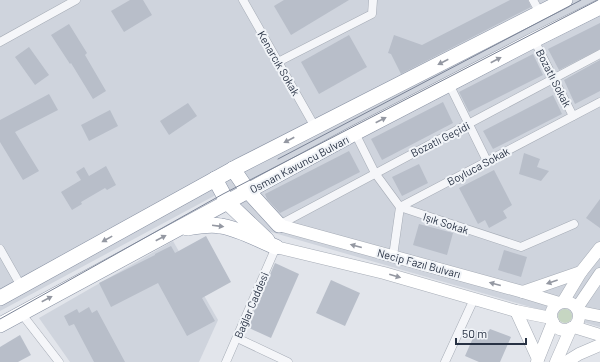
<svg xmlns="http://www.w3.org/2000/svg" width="600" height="362" font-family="Barlow,sans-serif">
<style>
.built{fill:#cfd4dd}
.green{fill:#c6d6c2}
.building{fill:#b8bec9}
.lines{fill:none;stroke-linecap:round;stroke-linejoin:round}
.street-casing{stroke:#a6acb6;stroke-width:9}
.secondary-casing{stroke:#a6acb6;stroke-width:13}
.highway-casing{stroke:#8891a3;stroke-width:16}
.street{stroke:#f5f6f9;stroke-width:8}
.secondary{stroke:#fff;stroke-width:12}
.highway{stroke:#fff;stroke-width:15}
.tram{stroke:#7a8396;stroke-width:1}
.oneway{fill:#9498a2}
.labels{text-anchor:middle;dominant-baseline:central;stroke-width:4;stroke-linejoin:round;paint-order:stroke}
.street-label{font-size:11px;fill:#283244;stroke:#f1f4f8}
</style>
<rect width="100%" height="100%" fill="#e2e5eb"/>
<g class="built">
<path d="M0 0H600V327L264 230 227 189 0 311Z"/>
<path d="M173 241 218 320 199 362H70L39 318Z"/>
</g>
<circle class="green" cx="565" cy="316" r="7"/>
<g class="building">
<path d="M130 0H143L152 15 124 32 111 11Z"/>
<path d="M284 0H349L291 35 274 6Z"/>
<path d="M510 0H528L531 7 401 74 391 54 388 53 394 35 422 45Z"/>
<path d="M600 23V49L559 70 548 49Z"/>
<path d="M69 24 87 53 85 55 106 91 93 99 71 63 70 64 51 35Z"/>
<path d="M349 35 367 67 319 94 301 62Z"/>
<path d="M29 47 49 75 35 85 15 57Z"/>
<path d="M533 54 543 75 469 112 459 92Z"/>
<path d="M600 60V91L575 104 564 80Z"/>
<path d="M49 94 58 110 15 132 39 171 23 180 0 142V120Z"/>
<path d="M553 95 562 114 493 149 483 131Z"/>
<path d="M443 102 453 123 382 160 371 139Z"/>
<path d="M188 103 197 116 169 135 160 121Z"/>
<path d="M110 110 118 126 89 141 81 125Z"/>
<path d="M349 151 360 172 280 213 267 199 265 194Z"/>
<path d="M524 153 540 159 537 167 549 171 541 181 519 174Z"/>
<path d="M419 164 428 183 402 196 392 177Z"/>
<path d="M106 166 116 185 107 190 105 188 81 202 82 204 72 210 61 192 81 180 76 172 84 167 89 176Z"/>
<path d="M494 170 512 205 503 211 507 218 489 228 485 220 478 224 459 188Z"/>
<path d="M600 199V228L586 218Z"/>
<path d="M419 224 453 233 447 255 413 245Z"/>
<path d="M206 236 231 282 202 298 215 321 187 336 158 283 111 307 99 283 155 255V254L171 246 175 253Z"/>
<path d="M504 250 527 257 521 277 498 270Z"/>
<path d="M275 263 299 274 271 338 247 327Z"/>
<path d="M331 280 360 293 345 326 316 313Z"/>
<path d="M89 307 92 313 97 310 125 362H94L74 324 69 326 64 316 77 309 79 313Z"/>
<path d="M490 329 511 337 500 362H479L465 356 476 331 481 333 482 330 488 332Z"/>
<path d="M20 335 31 355 18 362H0V347Z"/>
</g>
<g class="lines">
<defs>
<g id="street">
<path d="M243 0 315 127"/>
<path d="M533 0 540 13"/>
<path d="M534 40 573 116"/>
<path d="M0 42 76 0"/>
<path d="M278 62 372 14 373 0"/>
<path d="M449 84 487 161"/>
<path d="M355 133 375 173 400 207 521 247 574 224"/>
<path d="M279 225C386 167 493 111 600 54"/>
<path d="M0 249 21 286"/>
<path d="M393 256 400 207 600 102"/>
<path d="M21 313 59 362"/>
<path d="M237 338 288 362"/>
<path d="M226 362 276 247"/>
<path d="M445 362 474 299"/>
</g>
<g id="secondary">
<path d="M279 225 523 292 559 303"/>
<path d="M276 247 384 273 516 311 551 318"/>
<path d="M523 292 581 272"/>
<path d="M563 302 581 272 600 248"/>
<circle cx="565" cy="316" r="14"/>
<path d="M577 308 600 274"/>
<path d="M516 311 538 359"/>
<path d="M579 312 600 316"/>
<path d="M574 327 600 335"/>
<path d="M537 362 553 322"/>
<path d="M556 362 571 328"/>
<path d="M566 362 579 354 600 345"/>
</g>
<g id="highway">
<path d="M233 169 248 191 279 225"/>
<path d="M215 179 228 203 267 240"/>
<path d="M187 228C198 226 210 224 221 226 240 229 258 240 276 247"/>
<path d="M0 298 237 167 565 0"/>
<path d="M0 325 355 133 534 40 600 7"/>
</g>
</defs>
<use href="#street" class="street-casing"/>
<use href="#secondary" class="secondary-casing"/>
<use href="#highway" class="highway-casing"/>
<use href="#street" class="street"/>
<use href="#secondary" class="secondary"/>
<use href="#highway" class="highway"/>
<g class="tram">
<path d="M278 159 581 0"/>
<path d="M0 319 223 194 598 0"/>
</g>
</g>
<defs><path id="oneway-solid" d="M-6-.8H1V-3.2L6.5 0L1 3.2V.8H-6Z"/></defs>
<g class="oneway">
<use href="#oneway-solid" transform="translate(496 60) rotate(-28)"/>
<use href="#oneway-solid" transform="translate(443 62) rotate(153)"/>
<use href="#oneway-solid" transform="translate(381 120) rotate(-27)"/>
<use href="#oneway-solid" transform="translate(289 140) rotate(152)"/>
<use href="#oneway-solid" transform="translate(218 226) rotate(7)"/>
<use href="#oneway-solid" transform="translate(161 238) rotate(-28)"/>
<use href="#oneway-solid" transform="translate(107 239) rotate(151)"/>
<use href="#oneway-solid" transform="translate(356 246) rotate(-165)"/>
<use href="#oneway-solid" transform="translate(395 276) rotate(16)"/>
<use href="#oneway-solid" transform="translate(552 282) rotate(161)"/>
<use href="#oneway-solid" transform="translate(495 284) rotate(-165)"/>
<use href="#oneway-solid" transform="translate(47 299) rotate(-28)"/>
</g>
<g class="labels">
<g class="street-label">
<text transform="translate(279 63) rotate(60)">Kenarcık Sokak</text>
<text transform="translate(554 78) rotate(63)">Bozatlı Sokak</text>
<text transform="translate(440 139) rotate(-27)">Bozatlı Geçidi</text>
<text transform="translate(299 164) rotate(-28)">Osman Kavuncu Bulvarı</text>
<text transform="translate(478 166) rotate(-28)">Boyluca Sokak</text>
<text transform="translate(446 223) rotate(18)">Işık Sokak</text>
<text transform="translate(419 263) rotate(15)">Necip Fazıl Bulvarı</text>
<text transform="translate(251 305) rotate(-67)">Bağlar Caddesi</text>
</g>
</g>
<path d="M456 338v6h70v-6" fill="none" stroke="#283244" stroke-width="2"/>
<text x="462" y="338" font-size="12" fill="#283244" stroke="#f1f4f8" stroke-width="3" paint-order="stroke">50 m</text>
</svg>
